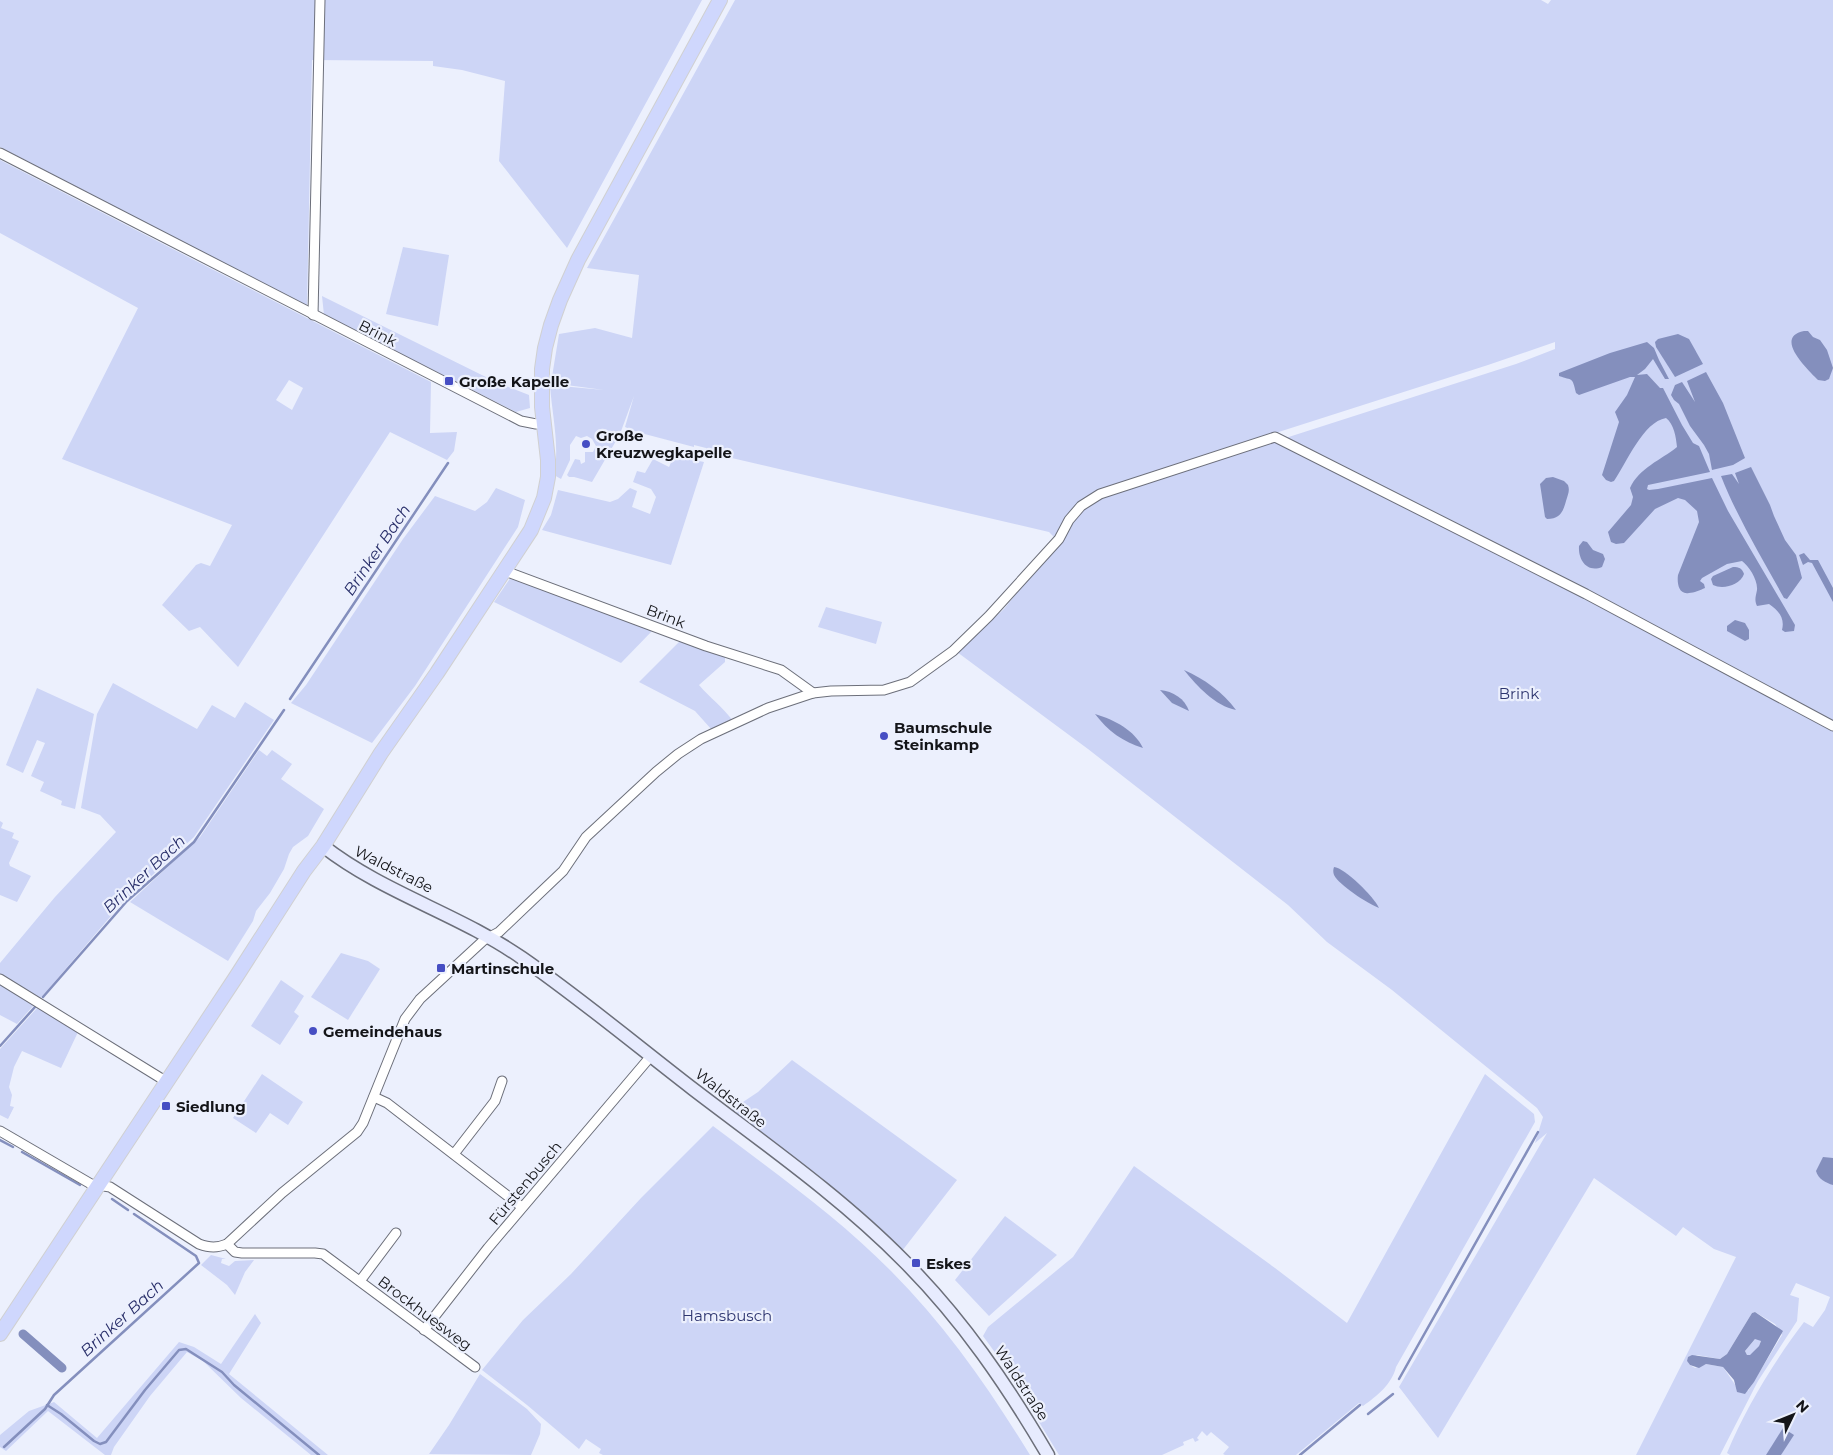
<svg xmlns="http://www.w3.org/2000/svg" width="1833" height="1455" font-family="Montserrat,sans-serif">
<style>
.green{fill:#cdd5f6;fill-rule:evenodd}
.water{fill:#848fbd;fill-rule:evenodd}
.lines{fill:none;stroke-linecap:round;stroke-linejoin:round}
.stream{stroke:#848fbd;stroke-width:2.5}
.canal{stroke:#848fbd;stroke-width:9}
.street-casing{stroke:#6c6f7a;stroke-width:11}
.secondary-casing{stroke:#6c6f7a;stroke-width:15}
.primary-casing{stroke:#d0d0d1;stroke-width:16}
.street{stroke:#fff;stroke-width:9}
.secondary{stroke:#e7ebfe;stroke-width:12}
.primary{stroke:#cfd7fd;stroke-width:14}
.poi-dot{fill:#464ec3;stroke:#ecf0fd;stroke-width:2}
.labels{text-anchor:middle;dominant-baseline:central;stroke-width:4.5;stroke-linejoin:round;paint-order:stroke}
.street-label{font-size:15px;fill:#141519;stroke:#ecf0fd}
.poi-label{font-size:15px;font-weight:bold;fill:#141519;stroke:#ecf0fd;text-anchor:start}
.park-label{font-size:15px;fill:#2d356f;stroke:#ecf0fd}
.water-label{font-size:16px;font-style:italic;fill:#292f6a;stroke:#ecf0fd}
</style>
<rect width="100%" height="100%" fill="#ecf0fd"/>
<g class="green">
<path d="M0 0H702L567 248 499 161 505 81 462 70 433 66V61L312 60 307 306 0 147Z"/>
<path d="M735 0H1541L1548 4 1551 0H1833V1455H1730L1727 1453C1745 1409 1775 1360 1804 1322L1813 1327 1825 1310 1830 1297 1796 1283 1790 1295 1799 1298 1797 1321 1758 1381 1720 1455H1636L1736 1257 1714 1249 1683 1227 1676 1236 1594 1178 1438 1438 1399 1387 1547 1133 1535 1143 1543 1117 1537 1108 1392 990 1327 942 1288 905 1088 749 957 652 1004 609 1079 515 1086 502 1516 364 1555 349V342L1488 365 1110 486C1076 499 1073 507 1054 537L1049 532 706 452V448L694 445V447L637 432 625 427 634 396 620 434 592 482 574 477H569L567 475 575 459 580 460 581 464 585 462V452H593L596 446 592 439 587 436 581 438 576 436 570 445V460L561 479 554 475C560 446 552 415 550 385L604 390 551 383 559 334 595 328 632 338 639 275 587 268ZM1755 1312 1775 1324 1782 1335 1748 1391 1736 1386 1723 1367 1706 1364 1695 1368 1690 1365 1687 1361 1697 1355 1720 1359 1727 1354 1752 1313Z"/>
<path d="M0 160 431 382 430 433 457 432 454 451 447 460 390 432 238 667 200 627 189 631 162 605 196 565 201 563 210 566 232 525 62 459 138 308 0 233ZM289 380 303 388 292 410 276 400Z"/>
<path d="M403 247 449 255 438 326 386 314Z"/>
<path d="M322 296 496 382 529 395 530 408 516 412 324 315Z"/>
<path d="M674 456 704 462 671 565 542 530 551 515 558 490 610 502 618 499 630 488 637 491 632 507 650 514 656 497 651 489 633 482 637 471 645 473 653 459 669 467Z"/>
<path d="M496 488 525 500 518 527 415 686 372 743 291 703 306 685 403 539 435 496 475 511 487 502Z"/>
<path d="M511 577 654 629 621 663 494 602Z"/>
<path d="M826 607 882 622 876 644 818 627Z"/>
<path d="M681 640 725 656V662L699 685C710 698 722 706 733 721L712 730 695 711 639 682Z"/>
<path d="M113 683 197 729 212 705 235 718 245 702 274 720 194 837 122 903 40 999 0 975V963L55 897 116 832 100 815 81 808 97 714Z"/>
<path d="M37 688 94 714 75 809 61 805 62 801 40 791 44 782 31 776 45 743 37 740 23 773 6 765Z"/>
<path d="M259 750 267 756 272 750 292 764 281 779 324 809 308 836 293 847 289 854 284 869 270 893 256 911 253 921 228 961 130 902 200 837Z"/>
<path d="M0 821 3 823 1 828 14 833 12 838 19 841 9 863 10 866 31 876 17 902 0 895Z"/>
<path d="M341 953 368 961 380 969 348 1020 311 997Z"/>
<path d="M281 980 304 996 294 1012 299 1016 280 1045 251 1026Z"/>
<path d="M0 984 34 1005 17 1024 0 1015Z"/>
<path d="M38 1007 78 1032 61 1068 22 1051 14 1067 9 1087 12 1095 10 1106 14 1107 8 1119 0 1115V1049Z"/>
<path d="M792 1060 957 1180 902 1251 873 1222 731 1110 758 1092Z"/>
<path d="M262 1074 303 1102 288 1125 270 1113 256 1133 233 1118Z"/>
<path d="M1485 1074 1534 1114 1535 1122 1396 1367C1392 1384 1377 1396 1363 1406L1359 1403 1296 1455H1225L1223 1454 1229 1447 1211 1432 1207 1436 1202 1431 1197 1438 1199 1440 1195 1442 1193 1438 1183 1442 1184 1445 1162 1455H1059L1007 1369 983 1336 988 1327 1073 1257 1134 1166 1275 1268 1347 1323Z"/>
<path d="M713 1126C774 1172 838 1217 891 1271 946 1326 990 1390 1030 1455H603L599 1453 601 1449 586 1439 579 1449 527 1405 482 1370 523 1320 571 1274 641 1198Z"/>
<path d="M1005 1216 1057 1255 989 1316 955 1280Z"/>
<path d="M211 1255 226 1259H222L221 1263 229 1266 235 1261 254 1260 245 1272 235 1295 227 1285 201 1265Z"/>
<path d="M255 1314 261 1323 229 1374 328 1455H311L241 1398 203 1361 187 1352 150 1396 114 1447 111 1455H105L48 1411 6 1451 0 1447V1435L29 1411 54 1402 97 1438 179 1342 194 1347 221 1364Z"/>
<path d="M1756 1338 1761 1341 1759 1346 1750 1356 1747 1355 1745 1351Z"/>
<path d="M480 1374 527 1409 541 1424 540 1434 531 1455 429 1454 449 1425Z"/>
</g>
<g class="water">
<path d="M1804 331H1808L1813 337 1820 340 1827 350 1833 368 1829 379 1825 381 1818 380C1808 370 1773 337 1804 331Z"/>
<path d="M1678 334 1689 339 1703 364 1675 377 1656 347 1655 342 1658 339Z"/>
<path d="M1647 342 1654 348 1659 360 1669 379H1665L1653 359 1645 369 1637 375 1647 374 1660 388H1663L1682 425 1693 443 1699 446 1710 472 1648 485 1647 489 1649 490 1658 489 1712 478 1728 511 1795 625 1794 631 1785 632 1782 630C1785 618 1779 611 1769 604L1757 606C1754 600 1756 596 1757 590 1758 580 1749 566 1742 561L1727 564 1702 578 1700 581 1704 584 1705 588C1700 590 1694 593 1689 593 1678 595 1677 582 1678 575L1699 522 1697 511 1685 500 1678 498 1655 509 1624 543 1616 544 1611 542 1608 532 1631 505 1633 497 1630 488C1639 468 1661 460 1677 447 1676 437 1674 424 1666 418 1643 422 1627 462 1614 481L1611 482 1606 480 1602 475 1619 422 1615 412 1627 395 1635 377H1630L1579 395 1576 393C1572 376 1573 381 1559 376V373L1610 353Z"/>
<path d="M1706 372 1723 403 1745 458 1733 465 1712 470 1709 454 1704 445 1690 426 1679 404 1674 400 1671 395 1675 385 1682 382 1695 402 1687 381Z"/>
<path d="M1751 467 1770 505 1774 516 1785 540 1796 555 1802 578 1787 599 1784 598C1762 558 1738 519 1721 476L1732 474 1739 484 1735 473Z"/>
<path d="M1553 477 1564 481 1568 485C1570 491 1568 494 1566 501 1563 512 1560 519 1547 519L1545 517 1540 484 1546 478Z"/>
<path d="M1583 541 1587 542 1593 550 1603 554 1605 559 1602 567C1587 573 1578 560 1579 546Z"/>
<path d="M1804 553 1810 560H1818L1833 588V602L1812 563 1808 562 1803 565 1799 555Z"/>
<path d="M1733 567C1739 567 1742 568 1744 574 1740 585 1723 590 1713 585L1711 579 1713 576Z"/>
<path d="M1735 620 1745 623 1749 630V639L1745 641 1727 631V626Z"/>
<path d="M1184 670C1204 679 1223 692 1236 710 1215 706 1197 686 1184 670Z"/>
<path d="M1160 690C1173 691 1185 699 1189 711L1172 703Z"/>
<path d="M1095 714C1115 720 1134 730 1143 748 1123 742 1108 731 1095 714Z"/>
<path d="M1334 867C1345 868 1374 897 1379 908 1368 904 1339 885 1334 875 1333 872 1333 870 1334 867Z"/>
<path d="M1823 1157 1833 1158V1185C1826 1183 1818 1179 1816 1171Z"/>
<path d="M1755 1312 1783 1331 1754 1382 1745 1394 1737 1392 1734 1380 1723 1367 1706 1364 1699 1368 1690 1365 1687 1361 1688 1357 1692 1355 1720 1359 1727 1354 1752 1313ZM1755 1339 1761 1341 1759 1346 1750 1355H1747L1745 1351Z"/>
<path d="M1783 1428 1794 1435 1781 1455H1766Z"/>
</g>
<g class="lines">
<g class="stream">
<path d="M290 699 448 463"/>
<path d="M43 997 127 901 194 842 284 710"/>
<path d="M0 1046 35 1007"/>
<path d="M0 1140 13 1147"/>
<path d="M22 1152 80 1185"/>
<path d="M112 1199 128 1210"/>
<path d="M1399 1379 1538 1132"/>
<path d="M47 1405 61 1414 94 1441 100 1444 106 1442 145 1390 179 1350 186 1349 222 1372 234 1385 319 1455"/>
<path d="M1368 1414 1393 1394"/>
<path d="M4 1447 45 1409 54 1395 199 1263 196 1256 134 1214"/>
<path d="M1300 1455 1360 1405"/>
</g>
<path class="canal" d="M23 1334 62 1368"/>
<defs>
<g id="street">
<path d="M0 153 521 421 536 424 544 423"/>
<path d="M313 315 320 0"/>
<path d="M505 571 706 646 781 670 813 693"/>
<path d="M0 979 167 1082"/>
<path d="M374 1097 387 1103 522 1207"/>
<path d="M0 1131 91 1184 110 1187 199 1244C210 1248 217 1248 227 1244L282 1193 357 1132 363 1123 405 1019 420 999 484 940 499 932 563 871 586 837 656 772 678 754 701 739 768 708 813 693 831 691 884 690 910 682 953 651 989 616 1059 539 1069 520 1081 506 1100 494 1275 437 1586 594 1833 726"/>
<path d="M454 1154 495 1101 502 1081"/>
<path d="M227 1244 235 1252 242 1253H315L323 1254 475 1367"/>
<path d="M360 1281 396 1233"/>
<path d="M424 1330 488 1248 651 1056"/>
</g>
<path id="secondary" d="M323 846C383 893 459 914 522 958 581 999 636 1045 693 1089 765 1144 841 1197 904 1261 962 1319 1007 1385 1048 1455"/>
<path id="primary" d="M0 1334 236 977 304 871 323 846 381 753 437 673 531 530 544 498 548 477V460L542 407V369L545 348 551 325 560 300 578 260 720 0"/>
</defs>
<use href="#street" class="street-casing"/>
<use href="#secondary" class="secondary-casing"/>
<use href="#primary" class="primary-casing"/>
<use href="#street" class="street"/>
<use href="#secondary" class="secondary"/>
<use href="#primary" class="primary"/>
</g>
<g class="poi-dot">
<rect x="444" y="376" width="10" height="10" rx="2.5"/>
<circle cx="586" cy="444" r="5"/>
<circle cx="884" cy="736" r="5"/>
<rect x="436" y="963" width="10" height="10" rx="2.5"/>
<circle cx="313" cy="1031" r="5"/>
<rect x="161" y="1101" width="10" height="10" rx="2.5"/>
<rect x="911" y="1258" width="10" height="10" rx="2.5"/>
</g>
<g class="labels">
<g class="street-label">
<text transform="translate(378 333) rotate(27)">Brink</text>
<text transform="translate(666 616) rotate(21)">Brink</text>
<text transform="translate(394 869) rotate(27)">Waldstraße</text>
<text transform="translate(731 1098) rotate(38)">Waldstraße</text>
<text transform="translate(525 1183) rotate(-50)">Fürstenbusch</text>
<text transform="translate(425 1313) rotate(37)">Brockhuesweg</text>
<text transform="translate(1022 1383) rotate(57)">Waldstraße</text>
</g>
<g class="poi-label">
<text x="459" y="381">Große Kapelle</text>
<text x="596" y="435">Große<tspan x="596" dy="17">Kreuzwegkapelle</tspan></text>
<text x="894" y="727">Baumschule<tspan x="894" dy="17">Steinkamp</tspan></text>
<text x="451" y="968">Martinschule</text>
<text x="323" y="1031">Gemeindehaus</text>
<text x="176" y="1106">Siedlung</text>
<text x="926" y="1263">Eskes</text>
</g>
<g class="park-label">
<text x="1519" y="693">Brink</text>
<text x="727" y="1315">Hamsbusch</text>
</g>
<g class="water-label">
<text transform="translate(377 550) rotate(-56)">Brinker Bach</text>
<text transform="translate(144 874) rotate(-43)">Brinker Bach</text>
<text transform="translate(122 1318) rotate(-42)">Brinker Bach</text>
</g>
</g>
<g transform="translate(1793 1415) rotate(47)" stroke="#ecf0fd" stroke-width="4" paint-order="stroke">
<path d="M0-4L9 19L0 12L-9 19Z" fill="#141519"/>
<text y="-8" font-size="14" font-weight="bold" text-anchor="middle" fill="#141519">N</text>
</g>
</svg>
